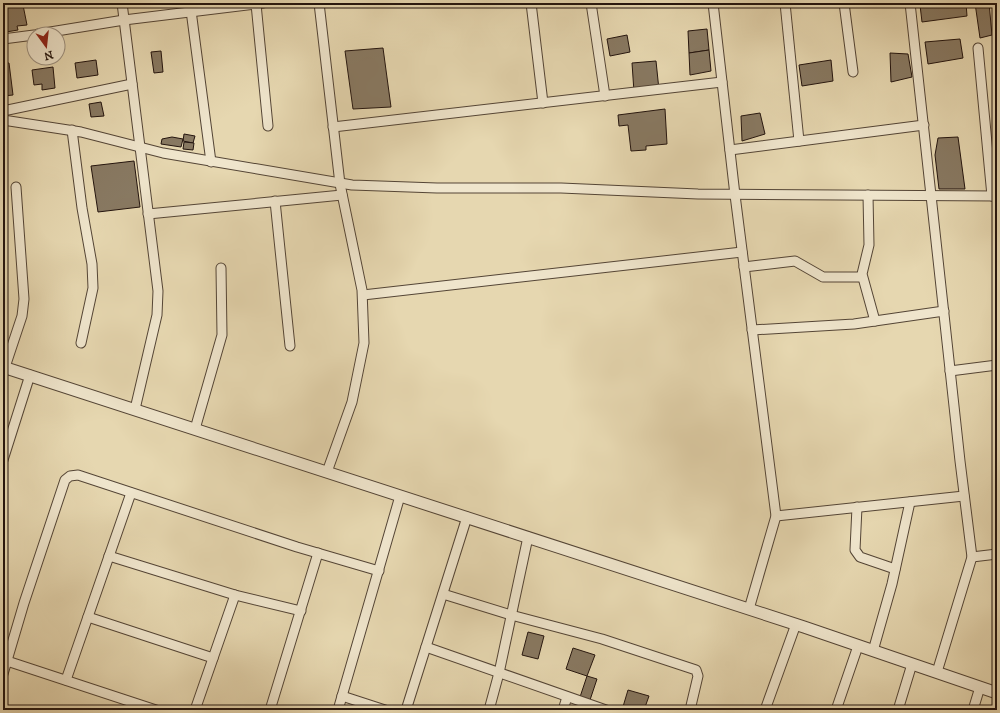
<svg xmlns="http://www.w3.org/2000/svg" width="1000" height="713" font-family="'IM FELL DW Pica',serif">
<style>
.building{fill:#887962;stroke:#23140e}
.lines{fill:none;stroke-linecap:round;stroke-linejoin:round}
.minor-casing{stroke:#544536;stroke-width:11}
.tertiary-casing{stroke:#544536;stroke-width:13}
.minor{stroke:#efe5cc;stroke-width:9}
.tertiary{stroke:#efe5cc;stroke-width:11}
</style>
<rect width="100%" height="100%" fill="#e6d7b0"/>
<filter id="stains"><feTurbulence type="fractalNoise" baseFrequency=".005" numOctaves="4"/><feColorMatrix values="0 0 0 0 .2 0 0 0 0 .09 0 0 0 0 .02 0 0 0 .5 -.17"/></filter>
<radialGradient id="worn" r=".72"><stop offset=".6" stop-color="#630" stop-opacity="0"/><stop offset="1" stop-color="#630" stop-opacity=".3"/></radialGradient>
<g class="building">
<path d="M934 3H966L967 16 922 22 920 5Z"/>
<path d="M975 3H989L992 35 980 38Z"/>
<path d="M23 5 27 25 17 26 18 30 6 32 3 8Z"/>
<path d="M707 29 709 50 689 53 688 31Z"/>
<path d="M627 35 630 52 610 56 607 39Z"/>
<path d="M960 39 963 58 928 64 925 42Z"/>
<path d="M383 48 391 107 353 109 345 51Z"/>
<path d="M709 50 711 71 690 75 689 53Z"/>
<path d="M161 51 163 72 154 73 151 52Z"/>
<path d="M890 53 908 54 912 77 891 82Z"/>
<path d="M993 56H997V80H995Z"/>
<path d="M96 60 98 75 77 78 75 63Z"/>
<path d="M831 60 833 81 802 86 799 65Z"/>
<path d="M656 61 659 90 634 92 632 63Z"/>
<path d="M3 63H9L13 95 3 96Z"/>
<path d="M53 67 55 88 42 90V84L34 85 32 70Z"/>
<path d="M101 102 104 116 91 117 89 104Z"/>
<path d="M665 109 667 144 646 146V150L631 151 628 125 619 126 618 115Z"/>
<path d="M760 113 765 134 742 141 741 116Z"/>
<path d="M184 134 195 136 193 143 183 141Z"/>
<path d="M172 137 183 139 181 147 161 144 162 139Z"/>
<path d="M958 137 965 189H939L935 155 938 138Z"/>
<path d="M184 142 194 143 193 150 183 149Z"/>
<path d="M134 161 140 207 98 212 91 166Z"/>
<path d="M528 632 544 636 538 659 522 655Z"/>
<path d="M573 648 595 655 587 676 566 669Z"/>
<path d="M587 676 597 679 590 700 580 697Z"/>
<path d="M628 690 649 696 644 710H622Z"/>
</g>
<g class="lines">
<defs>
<g id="minor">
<path d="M122 3 158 291 157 315 135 409"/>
<path d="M190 3 211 162"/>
<path d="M319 3 340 184 362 290 364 343 352 402 327 472"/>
<path d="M531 3 543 103"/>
<path d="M591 3 605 96"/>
<path d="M713 3 735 195 776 516 749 609"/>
<path d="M785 3 799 141"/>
<path d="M844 3 853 72"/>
<path d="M910 3 960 461 972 557 937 672"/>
<path d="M256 4 268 126"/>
<path d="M38 34 124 20 263 3"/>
<path d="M3 39 34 35"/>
<path d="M978 48 992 196"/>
<path d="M3 111 132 84"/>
<path d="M3 120 81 132 163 153 352 185 437 188H561L698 194 997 196"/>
<path d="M333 127 722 82"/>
<path d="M72 130 82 208 92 264 93 288 81 343"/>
<path d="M730 150 924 125"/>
<path d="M868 195 869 245 862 274 875 321"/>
<path d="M275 201 290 346"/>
<path d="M148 214 342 195"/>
<path d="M744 267 795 261 823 277H862"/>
<path d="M363 295 742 252"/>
<path d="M752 330 854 324 944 311"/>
<path d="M5 367 22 316 24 299 16 187"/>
<path d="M950 371 997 365"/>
<path d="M195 429 222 335 221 268"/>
<path d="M3 460 30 375"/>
<path d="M857 507 855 550 860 557 895 569"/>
<path d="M776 516 964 496"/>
<path d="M109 556 235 595 301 611"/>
<path d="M972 557 997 554"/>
<path d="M443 594 511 615 602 639 696 670 698 676 690 710"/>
<path d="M88 617 213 658"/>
<path d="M426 647 606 710"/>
<path d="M873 651 892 584 910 502"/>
<path d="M7 661 156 710"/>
<path d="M3 674 24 603 65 480 70 476 78 475 297 547 379 571"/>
<path d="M66 680 131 493"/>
<path d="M342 696 385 710"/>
<path d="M195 710 235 595"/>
<path d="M270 710 318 553"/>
<path d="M338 710 400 496"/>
<path d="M406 710 467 517"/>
<path d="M489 710 499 673 528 537"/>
<path d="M563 710 567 697"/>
<path d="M765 710 796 624"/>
<path d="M836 710 858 646"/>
<path d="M898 710 912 664"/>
<path d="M973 710 980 687"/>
</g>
<path id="tertiary" d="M3 367 804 627 997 693"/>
</defs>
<use href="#minor" class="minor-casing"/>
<use href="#tertiary" class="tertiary-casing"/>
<use href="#minor" class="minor"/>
<use href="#tertiary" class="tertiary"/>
</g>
<rect width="1000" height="713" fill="none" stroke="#e6d7b0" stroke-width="16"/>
<rect x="4" y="4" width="992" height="705" fill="none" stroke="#23140e" stroke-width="2"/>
<rect x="8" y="8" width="984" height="697" fill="none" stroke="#23140e"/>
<g transform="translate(46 46) rotate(165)"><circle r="19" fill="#efe5cc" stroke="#9d9180"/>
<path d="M0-3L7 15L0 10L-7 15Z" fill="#8f2418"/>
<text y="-6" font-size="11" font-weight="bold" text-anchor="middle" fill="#23140e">N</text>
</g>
<rect width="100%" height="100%" filter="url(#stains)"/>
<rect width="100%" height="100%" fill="url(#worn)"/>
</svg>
